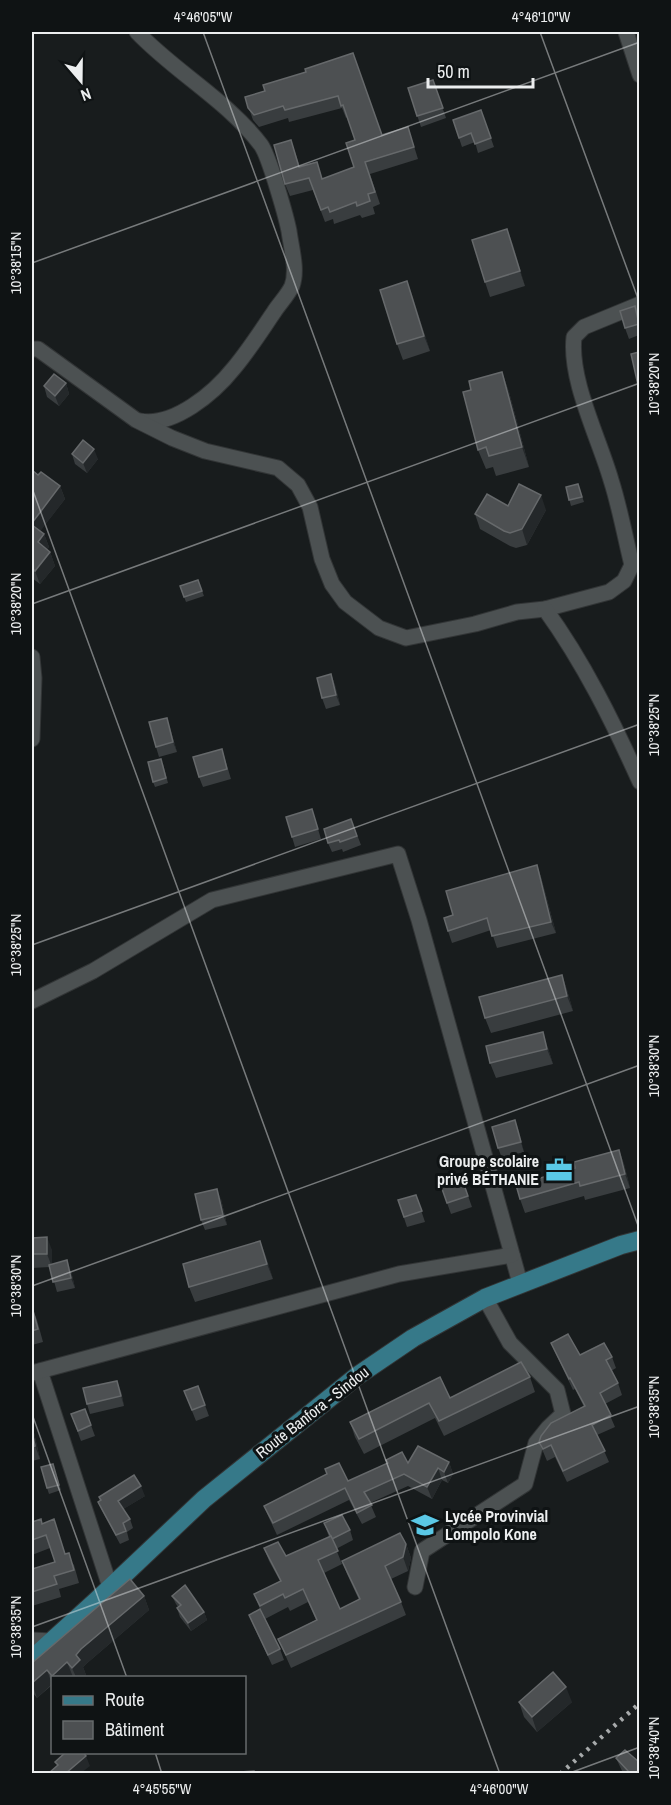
<svg xmlns="http://www.w3.org/2000/svg" width="671" height="1805" font-family="'Archivo Narrow',sans-serif">
<style>
.lines{fill:none;stroke-linecap:round;stroke-linejoin:round}
.minor-casing{stroke:#323536;stroke-width:17}
.major-casing{stroke:#323536;stroke-width:20}
.minor{stroke:#4c5152;stroke-width:15}
.major{stroke:#367989;stroke-width:18}
.rail{stroke:#a7aaab;stroke-width:4.5;stroke-dasharray:3 6;stroke-linecap:butt}
.wall{fill:#393d3f}
.shaded-wall{fill:#24282a}
.building{fill:#4d5052;stroke:#66696b;stroke-width:1.5}
.ticks{fill:none;stroke:#eceeef;stroke-width:1.5;stroke-opacity:0.45}
.labels{text-anchor:middle;dominant-baseline:central;stroke-width:6;stroke-linejoin:round;paint-order:stroke}
.poi-label{font-size:16px;font-weight:bold;fill:#eceeef;stroke:#0f1314;text-anchor:end}
.street-label{font-size:16px;fill:#eceeef;stroke:#0f1314}
.neatline{fill:none;stroke:#eceeef;stroke-width:2}
.ticks-label{font-size:15px;text-anchor:middle;fill:#eceeef}
</style>
<rect width="100%" height="100%" fill="#181c1d"/>
<g class="lines">
<defs>
<g id="minor">
<path d="M137 32C175 72 228 101 261 145 269 156 286 216 289 231 291 247 298 270 292 286 288 295 279 304 274 312 261 331 249 350 234 368 214 393 174 427 140 421"/>
<path d="M626 32 640 75"/>
<path d="M32 349H38L136 420 172 438 205 451 278 468 298 485 310 507 322 559 332 584 345 602 379 628 406 638 475 624 517 612 545 609 609 592 624 581 632 565C625 537 620 508 611 480 599 438 569 380 574 337L584 327 640 304"/>
<path d="M545 609C584 663 613 722 640 782"/>
<path d="M32 657 34 678 32 739"/>
<path d="M32 1001 93 971 212 900 398 854 419 920 520 1283"/>
<path d="M40 1371 110 1587"/>
<path d="M32 1373 399 1274 512 1255"/>
<path d="M415 1587 422 1551 525 1484 536 1443 548 1428 563 1414 557 1390 510 1343 485 1298"/>
<path d="M32 1640 51 1641"/>
</g>
<path id="major" d="M32 1659 95 1602 204 1499 357 1376 413 1338 485 1298 621 1245 640 1240"/>
</defs>
<use href="#minor" class="minor-casing"/>
<use href="#major" class="major-casing"/>
<use href="#minor" class="minor"/>
<use href="#major" class="major"/>
<path class="rail" d="M560 1774 640 1703"/>
</g>
<g class="wall">
<path d="M353 53 382 135 408 127 418 159 370 174 380 204 373 207 375 214 362 218 360 215 334 224 333 219 325 222 313 190 290 196 285 184 291 140 300 167 323 179 354 167 355 140 347 117 346 118 342 108 289 122 288 118 259 127 253 120 245 97 265 91 306 72Z"/>
<path d="M433 80 446 118 421 127 408 88Z"/>
<path d="M481 110 494 147 478 153 475 142 462 147 453 120Z"/>
<path d="M507 229 525 286 490 297 485 282Z"/>
<path d="M407 281 430 351 403 360 397 344Z"/>
<path d="M639 320V335L629 339 625 328Z"/>
<path d="M502 372 509 392 529 467 496 476 493 467 486 469 478 450 471 390Z"/>
<path d="M66 383 69 394 59 406 47 397 44 386Z"/>
<path d="M72 454 98 459 87 473 75 464Z"/>
<path d="M32 470 38 475 60 486 65 499 40 531 44 534 49 547 47 550 50 552 55 566 40 584 32 578Z"/>
<path d="M578 484 584 502 571 506 566 487Z"/>
<path d="M508 506 546 510 527 545 516 548 510 546 480 529 475 514Z"/>
<path d="M198 580 204 596 186 602 180 586Z"/>
<path d="M331 674 335 685 340 705 326 709 322 698Z"/>
<path d="M170 728 177 752 159 757 156 747Z"/>
<path d="M222 749 231 779 203 787 199 777Z"/>
<path d="M163 764 168 783 155 787 153 782Z"/>
<path d="M312 809 321 839 295 847 292 837Z"/>
<path d="M351 819 361 845 343 852 342 849 332 852 328 843Z"/>
<path d="M537 865 541 877 556 933 497 948 491 930 452 943 448 931 453 915Z"/>
<path d="M562 975 567 990 573 1011 491 1033 485 1018Z"/>
<path d="M548 1048 553 1064 496 1078 490 1063Z"/>
<path d="M515 1120 524 1152 502 1158 498 1148Z"/>
<path d="M619 1150 624 1164 630 1188 585 1200 584 1196 525 1213 520 1199 575 1168Z"/>
<path d="M462 1179 472 1207 451 1214 441 1186Z"/>
<path d="M416 1195 425 1222 407 1227 398 1200Z"/>
<path d="M221 1199 227 1225 205 1230 201 1220Z"/>
<path d="M32 1238 52 1250V1264L71 1271 75 1288 57 1292 50 1267 32 1268Z"/>
<path d="M260 1241 273 1279 195 1302 189 1287Z"/>
<path d="M32 1307 37 1320 43 1342 32 1345Z"/>
<path d="M551 1343 580 1355 612 1357 616 1368 611 1371 618 1383 622 1395 605 1404 615 1427 597 1435 609 1462 567 1482 555 1457 547 1461 539 1442 584 1407 575 1389 573 1390 556 1354Z"/>
<path d="M530 1377 535 1392 444 1436 435 1418 364 1454 355 1437 350 1422Z"/>
<path d="M198 1386 209 1416 196 1421 184 1391Z"/>
<path d="M121 1391 124 1406 90 1414 87 1404Z"/>
<path d="M85 1409 95 1436 81 1441 71 1414Z"/>
<path d="M32 1424 40 1459 32 1461Z"/>
<path d="M449 1462 453 1474 448 1483 442 1480 432 1499 408 1486 370 1503 376 1517 362 1524 349 1500 277 1535 269 1518 264 1506 408 1463Z"/>
<path d="M53 1464 61 1490 49 1494 47 1488Z"/>
<path d="M145 1496 123 1509 130 1519 133 1528 127 1532 129 1540 120 1544 102 1511 98 1502 100 1501 99 1497Z"/>
<path d="M32 1522 42 1524 74 1565 79 1583 59 1589 61 1597 32 1606V1569L55 1562 50 1548 32 1555Z"/>
<path d="M324 1523 350 1530 353 1540 336 1549 342 1564 324 1573 340 1609 359 1600 347 1574 342 1561 406 1544 411 1558 408 1571 391 1579 401 1602 406 1615 291 1668 278 1639 316 1620 308 1602 290 1611 288 1607 265 1619 280 1649 284 1660 272 1665 253 1625 249 1615 260 1609 254 1594 280 1581 269 1561 264 1548 286 1556 329 1537Z"/>
<path d="M144 1596 149 1610 86 1664 83 1667 86 1675 82 1677H52V1685L37 1698 32 1692V1663Z"/>
<path d="M172 1596 204 1612 207 1620 191 1631 180 1617 177 1608 178 1607 176 1604Z"/>
<path d="M519 1702H572L537 1732 524 1717Z"/>
<path d="M616 1758 639 1773H623Z"/>
</g>
<g class="shaded-wall">
<path d="M507 229 513 244 525 286 520 271Z"/>
<path d="M407 281 413 297 430 351 424 336Z"/>
<path d="M502 372 509 392 529 467 522 447Z"/>
<path d="M66 383 69 394 59 406 55 396Z"/>
<path d="M94 449 98 459 87 473 83 463Z"/>
<path d="M60 486 65 499 35 538 32 527V523Z"/>
<path d="M541 495 546 510 527 545 522 529Z"/>
<path d="M44 534 49 547 43 556 38 542Z"/>
<path d="M50 552 55 566 40 584 35 571Z"/>
<path d="M331 674 335 685 340 705 336 695Z"/>
<path d="M167 718 170 728 177 752 173 742Z"/>
<path d="M537 865 541 877 556 933 551 922Z"/>
<path d="M562 975 567 990 573 1011 567 996Z"/>
<path d="M543 1032 553 1064 547 1049Z"/>
<path d="M515 1120 519 1131 524 1152 521 1142Z"/>
<path d="M619 1150 624 1164 630 1188 625 1174Z"/>
<path d="M217 1189 221 1199 227 1225 223 1215Z"/>
<path d="M47 1237 52 1250V1267L47 1254Z"/>
<path d="M260 1241 266 1256 273 1279 267 1264Z"/>
<path d="M67 1260 71 1271 75 1288 71 1278Z"/>
<path d="M117 1381 121 1391 124 1406 121 1396Z"/>
<path d="M32 1424 40 1459 35 1446 32 1431Z"/>
<path d="M449 1462 453 1474 448 1483 444 1472Z"/>
<path d="M438 1468 442 1480 432 1499 427 1487Z"/>
<path d="M141 1486 145 1496 122 1510 118 1501Z"/>
<path d="M406 1544 411 1558 408 1571 403 1557Z"/>
<path d="M144 1596 149 1610 86 1664 83 1667 86 1675 82 1677H76L72 1668 76 1655 81 1649Z"/>
<path d="M204 1612 207 1620 191 1631 188 1623Z"/>
<path d="M67 1662 73 1677H53L52 1676Z"/>
<path d="M47 1670 52 1684 37 1698 32 1683Z"/>
<path d="M566 1687 572 1702 537 1732 532 1717Z"/>
<path d="M86 1756 90 1766 81 1773H66Z"/>
</g>
<g class="building">
<path d="M353 53 382 135 408 127 414 147 365 162 375 192 368 194 370 201 357 206 356 202 330 212 328 207 321 210 309 178 285 184 274 145 291 140 299 167 317 162 322 179 354 167 346 143 355 140 343 105 341 106 338 96 285 110 283 106 254 115 248 108 245 97 265 91 263 85 306 72 305 69Z"/>
<path d="M433 80 443 108 417 116 408 88Z"/>
<path d="M481 110 491 138 475 144 471 133 459 138 453 120Z"/>
<path d="M507 229 520 271 485 282 472 240Z"/>
<path d="M407 281 424 336 397 344 380 290Z"/>
<path d="M635 306 639 324 625 328 620 311Z"/>
<path d="M639 352V385H638L631 354Z"/>
<path d="M502 372 522 447 489 456 486 447 478 450 463 392 471 390 469 381Z"/>
<path d="M54 374 66 383 55 396 44 386Z"/>
<path d="M83 440 94 449 83 463 72 454Z"/>
<path d="M32 470 38 475 41 472 60 486 32 523Z"/>
<path d="M519 484 541 495 522 529 510 533 504 531 475 514 487 494 508 506Z"/>
<path d="M578 484 582 497 569 500 566 487Z"/>
<path d="M32 525 44 534 38 542 50 552 35 571 32 568Z"/>
<path d="M198 580 202 591 184 597 180 586Z"/>
<path d="M331 674 336 695 322 698 317 678Z"/>
<path d="M167 718 173 742 156 747 149 722Z"/>
<path d="M222 749 227 769 199 777 193 757Z"/>
<path d="M161 759 166 778 153 782 148 762Z"/>
<path d="M312 809 318 829 292 837 286 817Z"/>
<path d="M351 819 357 836 340 842 339 840 328 843 324 829Z"/>
<path d="M537 865 551 922 492 936 487 918 448 931 444 918 453 915 446 891Z"/>
<path d="M562 975 567 996 485 1018 479 997Z"/>
<path d="M543 1032 547 1049 490 1063 486 1046Z"/>
<path d="M515 1120 521 1142 498 1148 492 1127Z"/>
<path d="M619 1150 625 1174 580 1186 579 1182 520 1199 516 1185 575 1168 574 1162Z"/>
<path d="M462 1179 468 1196 447 1203 441 1186Z"/>
<path d="M217 1189 223 1215 201 1220 195 1194Z"/>
<path d="M416 1195 422 1211 404 1217 398 1200Z"/>
<path d="M47 1237V1254H32V1238Z"/>
<path d="M260 1241 267 1264 189 1287 183 1264Z"/>
<path d="M67 1260 71 1278 53 1282 49 1265Z"/>
<path d="M32 1307 38 1329 32 1331Z"/>
<path d="M568 1334 580 1355 604 1343 612 1357 606 1360 618 1383 600 1393 611 1415 592 1425 605 1451 563 1471 551 1445 543 1449 539 1442 541 1436 551 1423 585 1406 570 1378 569 1379 551 1343Z"/>
<path d="M521 1362 530 1377 439 1421 429 1403 359 1439 350 1422 440 1377 450 1398Z"/>
<path d="M117 1381 121 1396 87 1404 83 1388Z"/>
<path d="M198 1386 205 1405 192 1410 184 1391Z"/>
<path d="M85 1409 91 1425 78 1431 71 1414Z"/>
<path d="M32 1431 35 1446 32 1447Z"/>
<path d="M418 1446 449 1462 444 1472 438 1468 427 1487 404 1474 364 1492 372 1505 357 1513 345 1488 273 1523 264 1506 327 1474 325 1469 339 1463 348 1481 388 1463 386 1460 402 1452 408 1463Z"/>
<path d="M53 1464 59 1485 47 1488 41 1467Z"/>
<path d="M134 1475 141 1486 118 1501 130 1519 123 1523 126 1531 116 1535 98 1502 101 1500 99 1497Z"/>
<path d="M342 1515 350 1530 332 1539 324 1523Z"/>
<path d="M41 1519 42 1524 54 1519 65 1554 69 1553 74 1570 54 1576 57 1584 32 1592V1569L55 1562 46 1535 32 1540V1522Z"/>
<path d="M400 1533 406 1544 403 1557 385 1566 401 1602 286 1655 278 1639 317 1620 303 1589 285 1598 283 1594 260 1606 254 1594 281 1581 264 1548 278 1542 286 1556 331 1536 338 1551 318 1560 340 1609 360 1599 342 1561Z"/>
<path d="M130 1579 144 1596 81 1649 76 1655 80 1660 72 1668 67 1662 52 1676 47 1670 32 1683V1663Z"/>
<path d="M185 1585 204 1612 188 1623 177 1608 181 1605 172 1596Z"/>
<path d="M260 1609 280 1649 268 1655 249 1615Z"/>
<path d="M553 1672 566 1687 532 1717 519 1702Z"/>
<path d="M625 1750 639 1762V1773H630L616 1758Z"/>
<path d="M66 1752H83L86 1756 66 1773H49L58 1765 55 1762Z"/>
<path d="M254 1771V1773H225Z"/>
</g>
<path class="ticks" d="M203 32 640 1231M540 32 640 304M32 263 640 42M32 488 500 1774M32 604 640 383M32 945 640 724M32 1286 640 1065M32 1414 127 1678M32 1627 640 1406M155 1752 162 1774M567 1774 640 1747"/>
<defs>
<symbol id="office-bare" viewBox="-9 -9 18 18"><path d="M-6-3h4V-5.5h4V-3h4V5H-6ZM-1-4.5V-3h2v-1.5ZM-6 0V1H6V0Z" fill="#5ac8e6" stroke="#0f1314" stroke-width="2.5" paint-order="stroke"/></symbol>
<symbol id="school-bare" viewBox="-9 -9 18 18"><path d="M0-5L7-2L0 1L-7-2ZM-4 1L0 2.5L4 1V4Q0 6-4 4Z" fill="#5ac8e6" stroke="#0f1314" stroke-width="2.5" paint-order="stroke"/></symbol>
</defs>
<g fill-rule="evenodd">
<use href="#office-bare" x="540" y="1151" width="38" height="38"/>
<use href="#school-bare" x="406" y="1506" width="38" height="38"/>
</g>
<g class="labels">
<g class="poi-label">
<text x="539" y="1161">Groupe scolaire<tspan x="539" dy="18">privé BÉTHANIE</tspan></text>
<text x="445" y="1516" text-anchor="start">Lycée Provinvial<tspan x="445" dy="18">Lompolo Kone</tspan></text>
</g>
<g class="street-label">
<text transform="translate(312 1412) rotate(-38)">Route Banfora - Sindou</text>
</g>
</g>
<rect width="671" height="1805" fill="none" stroke="#0f1314" stroke-width="66"/>
<rect x="51" y="1676" width="195" height="78" fill="#0f1314" stroke="#676b6c" stroke-width="1.5"/>
<rect x="63" y="1696" width="30" height="9" fill="#367989" stroke="#676b6c" stroke-width="1.5"/>
<text x="105" y="1706" font-size="18" fill="#eceeef">Route</text>
<rect x="63" y="1721" width="30" height="18" fill="#4d5052" stroke="#676b6c" stroke-width="1.5"/>
<text x="105" y="1736" font-size="18" fill="#eceeef">Bâtiment</text>
<g transform="translate(81 81) rotate(160)" stroke="#0f1314" stroke-width="4.5" paint-order="stroke">
<path d="M0-4.5L10 22L0 15L-10 22Z" fill="#eceeef"/>
<text y="-9" font-size="16" font-weight="bold" text-anchor="middle" fill="#eceeef">N</text>
</g>
<path d="M428 78v9h105v-9" fill="none" stroke="#eceeef" stroke-width="3"/>
<text x="437" y="78" font-size="18" fill="#eceeef" stroke="#0f1314" stroke-width="4.5" paint-order="stroke">50 m</text>
<rect x="33" y="33" width="605" height="1739" class="neatline"/>
<g class="ticks-label">
<text x="203" y="22">4°46'05"W</text>
<text x="541" y="22">4°46'10"W</text>
<text transform="translate(16 263) rotate(-90)" y="5">10°38'15"N</text>
<text transform="translate(654 384) rotate(-90)" y="5">10°38'20"N</text>
<text transform="translate(16 604) rotate(-90)" y="5">10°38'20"N</text>
<text transform="translate(654 725) rotate(-90)" y="5">10°38'25"N</text>
<text transform="translate(16 945) rotate(-90)" y="5">10°38'25"N</text>
<text transform="translate(654 1066) rotate(-90)" y="5">10°38'30"N</text>
<text transform="translate(16 1286) rotate(-90)" y="5">10°38'30"N</text>
<text transform="translate(654 1407) rotate(-90)" y="5">10°38'35"N</text>
<text transform="translate(16 1627) rotate(-90)" y="5">10°38'35"N</text>
<text transform="translate(654 1748) rotate(-90)" y="5">10°38'40"N</text>
<text x="162" y="1794">4°45'55"W</text>
<text x="499" y="1794">4°46'00"W</text>
</g>
</svg>
